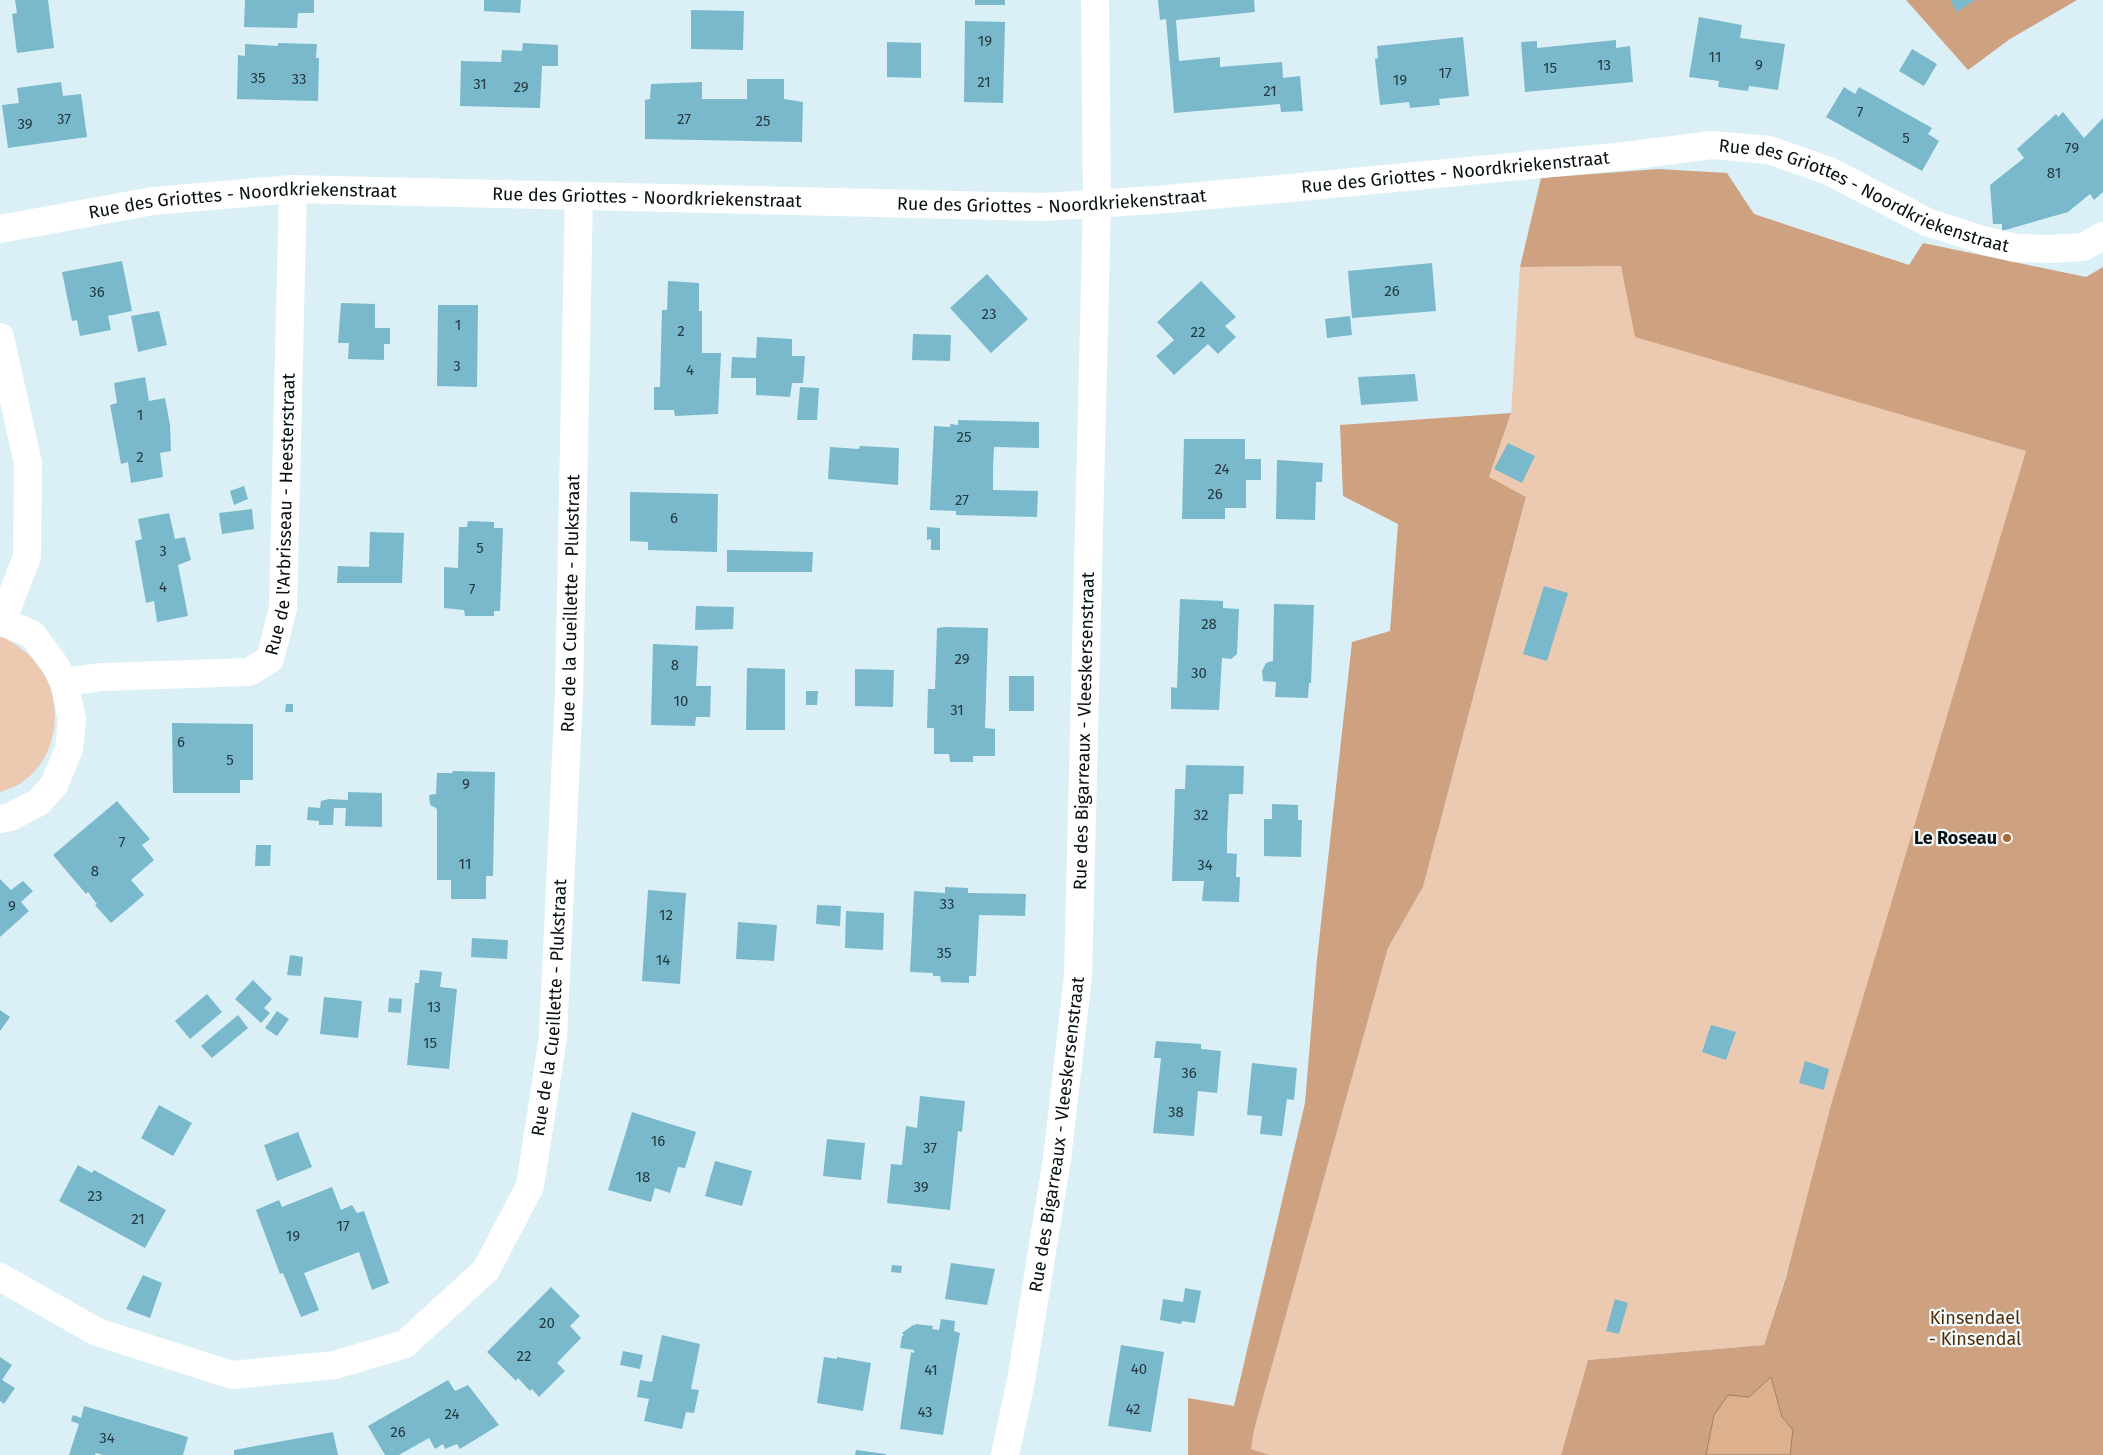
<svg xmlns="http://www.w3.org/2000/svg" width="2103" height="1455" font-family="'Fira Sans',sans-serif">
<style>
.green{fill:#eccab1}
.forest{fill:#cea280}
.water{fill:#ddb08e;stroke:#9d8069}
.building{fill:#7ab9cb}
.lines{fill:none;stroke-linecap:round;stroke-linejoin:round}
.minor{stroke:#fff;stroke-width:28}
.poi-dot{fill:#a96932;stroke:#f2fafd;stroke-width:2}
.labels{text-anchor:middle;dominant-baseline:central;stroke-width:4.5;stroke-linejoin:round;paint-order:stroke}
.number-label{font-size:15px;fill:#243a40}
.street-label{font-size:18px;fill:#081012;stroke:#f2fafd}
.poi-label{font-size:18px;font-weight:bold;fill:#081012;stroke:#f2fafd;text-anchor:end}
.park-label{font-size:18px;fill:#552c01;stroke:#f2fafd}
</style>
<rect width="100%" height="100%" fill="#daf0f6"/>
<g class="green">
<path d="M1621 266 2026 450 2103 267 1764 1345 1588 1360 1561 1455H1270L1251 1449 1254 1430 1388 948 1423 887 1526 498 1489 478 1511 413 1520 267Z"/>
<path d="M0 637C8 639 14 643 20 648 74 683 64 776 0 792Z"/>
</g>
<g class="forest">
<path d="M1906 0H2077L2010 39 1968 70Z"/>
<path d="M1658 169 1727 173 1754 214 1909 265 1923 243 2086 277 2103 267V1455H1561L1588 1360 1764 1345 1786 1277 1831 1105 2026 451 1635 337 1621 266 1520 267 1541 178Z"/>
<path d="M1511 413 1489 477 1526 497 1423 887 1388 948 1254 1430 1251 1449 1270 1455H1188V1398L1234 1406 1305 1103 1317 959 1352 642 1390 631 1398 524 1343 496 1340 425Z"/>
</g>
<path class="water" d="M1771 1377 1782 1417 1793 1430 1790 1455H1706L1714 1415 1728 1395 1749 1397Z"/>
<g class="building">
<path d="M15 0H48L54 48 17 53 12 14 17 13Z"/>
<path d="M245 0H314V13H298L297 28 244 27Z"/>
<path d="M484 0H521L520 13 484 11Z"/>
<rect x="975" y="0" width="30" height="5"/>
<path d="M1158 0H1254L1255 12 1176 20 1179 61 1220 57V67L1282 62 1283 78 1300 76 1303 111 1281 112 1280 104 1174 113 1166 19 1160 20Z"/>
<path d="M1950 0H1975L1957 12Z"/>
<path d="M691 10 744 11 743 50 691 49Z"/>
<path d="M1699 17 1742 25 1740 38 1785 44 1778 90 1749 86 1748 91 1718 87 1719 81 1689 77Z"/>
<path d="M965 21 1005 22 1003 103 964 102Z"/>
<path d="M1463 37 1469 96 1439 99 1440 105 1410 108 1409 102 1380 105 1375 59 1378 58 1377 46Z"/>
<path d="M1616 40V48L1630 46 1633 82 1525 92 1521 42 1537 41V48Z"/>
<path d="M887 42 921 43V78L887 77Z"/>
<path d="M278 43 317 44 316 58H319L318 101 237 99 238 55 245 56V44L278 46Z"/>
<path d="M523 43 558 45V66H542L540 108 460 106 461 61 501 62 502 50 522 51Z"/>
<path d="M1912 49 1937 64 1924 86 1899 71Z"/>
<path d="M747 79H784V99L803 102 802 142 645 139V100L650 99 651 84 702 82V99H747Z"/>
<path d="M61 82 63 96 81 94 87 137 8 148 2 105 19 103 17 88Z"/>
<path d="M1844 87 1855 94 1859 87 1932 128 1928 134 1939 141 1922 171 1826 117Z"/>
<path d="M2063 112 2084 138 2103 118V192L2094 200 2090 194 2068 212 2002 231V224H1993L1990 185 2024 158 2017 149 2056 114 2058 117Z"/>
<path d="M122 261 132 311 108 316 111 330 80 336 77 320 72 321 62 272Z"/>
<path d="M1432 263 1436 311 1352 318 1348 271Z"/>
<path d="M987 274 1028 319 991 353 950 308Z"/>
<path d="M668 281 699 283V311H702V353H721L718 414 675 416 674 410H654V387H660L662 310H667Z"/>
<path d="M1201 281 1236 317 1225 326 1236 337 1218 354 1208 344 1174 375 1156 356 1174 340 1157 322Z"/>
<path d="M341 303 375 304V328H390V344H384V360L348 359 349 343H338Z"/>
<path d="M438 305H478L477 387 437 386Z"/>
<path d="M159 311 167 345 138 352 131 316Z"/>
<path d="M1350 316 1352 335 1327 338 1325 319Z"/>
<path d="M913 334 951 335 950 361 912 360Z"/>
<path d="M757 337 792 339V356H805L803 383H792L790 397 756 395V378H731L732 357 756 358Z"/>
<path d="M1415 374 1418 401 1361 405 1358 377Z"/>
<path d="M145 377 149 401 165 398 170 425 171 451 160 453 163 477 131 483 128 462 121 464 110 405 117 403 114 383Z"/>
<path d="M800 387 819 388 817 420H797Z"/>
<path d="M958 420 1039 422V448L994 447 993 468V490L1038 491 1037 517 956 515V511L930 510 934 426 950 427V424L958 425Z"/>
<path d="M1184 439H1245V459H1261V480H1246V508H1225V519H1182Z"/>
<path d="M1508 443 1535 456 1522 483 1494 469Z"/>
<path d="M860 446 899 448 898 485 828 479 830 447 859 449Z"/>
<path d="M1277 460 1323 463 1322 482H1316L1315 520 1276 519Z"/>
<path d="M244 486 248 499 234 505 230 491Z"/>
<path d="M630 492 718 494 717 552 648 550V542L630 541Z"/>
<path d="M252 509 254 529 222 534 219 513Z"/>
<path d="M169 513 175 539 185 537 191 560 178 565 188 616 157 622 154 601 146 603 135 541 142 539 138 519Z"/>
<path d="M468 521 494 522V528H503L500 611H494V616H465L464 610 444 608V567L458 568 459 527H467Z"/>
<path d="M927 527 940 528V550H931V539L927 540Z"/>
<path d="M370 532 404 533 402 583H337L338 566 369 567Z"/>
<path d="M727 550 813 552 812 572H727Z"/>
<path d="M1544 586 1568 593 1547 661 1523 654Z"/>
<path d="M1180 599 1223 601V608L1239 609 1237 654 1231 659 1222 658 1219 710 1171 709V687L1177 688Z"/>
<path d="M1274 604 1314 605 1311 683H1309L1308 698 1275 697 1276 682 1263 681 1262 671 1266 663 1273 661Z"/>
<path d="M696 606 734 607 733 629 695 630Z"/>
<path d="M946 627 988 628 985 728 995 729V756H973V762H950L949 754H934V728H927L928 689H935L937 628Z"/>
<path d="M653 644 698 646 696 686H711L710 717H696L695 726 651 725Z"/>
<path d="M747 668 785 669V730H746Z"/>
<path d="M855 669 894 670 893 707 855 706Z"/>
<rect x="1009" y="676" width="25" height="35"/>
<path d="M806 691H818L817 705H806Z"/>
<path d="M286 704H293V712H285Z"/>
<path d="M172 723 253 724V780H240V793H173Z"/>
<path d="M1186 765 1244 766 1243 794H1229L1227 836V853L1237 854 1236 877H1240L1239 902 1202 901 1204 881H1172L1175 789H1185Z"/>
<path d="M453 771 495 772 493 876H486V899H451V880H437V810L436 808 430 805 429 795 436 794 437 773H452Z"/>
<path d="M348 792 382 793V827L345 826 346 808H334L333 825H319V821L307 820 308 807 320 808 321 801 329 799 348 800Z"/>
<path d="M117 801 150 839 142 845 154 860 131 880 144 895 111 923 95 905 97 904 88 892 86 894 53 855Z"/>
<path d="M1272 804 1298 805V820H1302L1301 857 1264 856V819H1272Z"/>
<path d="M256 845H271L270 866H255Z"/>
<path d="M0 879 11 890 23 881 33 891 21 902 29 911 0 937Z"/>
<path d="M945 887 968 888V893L1026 894 1025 916 979 915 976 976H969V983L941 982 940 976H933V973L910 972 914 891 945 893Z"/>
<path d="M648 890 686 893 680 984 642 981Z"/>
<path d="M817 905 841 906 840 926 816 924Z"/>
<path d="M846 911 884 913 883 950 845 948Z"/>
<path d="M738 922 777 925 774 961 736 959Z"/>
<path d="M472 938 508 940 507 959 471 957Z"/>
<path d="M290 955 303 957 301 976 287 975Z"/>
<path d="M420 970 442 972 440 987 457 989 449 1069 407 1065 415 983H419Z"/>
<path d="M253 980 272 999 264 1008 270 1013 261 1023 235 999Z"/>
<path d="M207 994 222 1012 190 1039 175 1021Z"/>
<path d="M324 997 362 1001 358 1038 320 1034Z"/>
<path d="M389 998 402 999 401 1013 388 1012Z"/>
<path d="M0 1010 10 1017 0 1031Z"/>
<path d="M277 1011 289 1019 277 1036 265 1028Z"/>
<path d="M238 1015 248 1028 212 1058 201 1046Z"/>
<path d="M1711 1025 1736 1032 1726 1060 1702 1052Z"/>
<path d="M1156 1041 1201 1044V1049L1221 1051 1217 1093 1198 1091 1194 1136 1153 1133 1161 1058H1154Z"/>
<path d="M1805 1061 1829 1069 1824 1090 1799 1083Z"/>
<path d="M1252 1063 1297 1068 1294 1100 1287 1099 1282 1136 1260 1134 1262 1116 1247 1115Z"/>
<path d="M920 1096 965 1101 962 1132 958 1131 950 1210 887 1203 891 1164 902 1165 906 1126 917 1128Z"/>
<path d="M159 1105 192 1123 173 1156 141 1138Z"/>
<path d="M632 1112 696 1132 685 1168 678 1167 670 1193 655 1188 651 1202 608 1190Z"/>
<path d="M298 1132 312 1167 277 1181 264 1145Z"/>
<path d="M827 1139 865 1143 861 1180 823 1176Z"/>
<path d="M715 1161 752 1171 742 1206 705 1196Z"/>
<path d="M78 1165 92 1173 94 1170 166 1210 145 1248 59 1201Z"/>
<path d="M332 1187 341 1210 352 1205 357 1213 364 1211 389 1283 372 1290 359 1252 304 1273 319 1310 301 1317 283 1273 280 1274 256 1210 279 1200 282 1207Z"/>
<path d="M951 1263 995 1269 987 1305 945 1299Z"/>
<path d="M892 1265 902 1266 901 1273 891 1272Z"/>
<path d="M143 1275 162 1283 150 1318 126 1309Z"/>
<path d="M551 1287 580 1316 570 1326 581 1338 557 1363 565 1371 539 1397 532 1389 530 1391 518 1378 516 1381 487 1352Z"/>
<path d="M1185 1288 1201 1291 1195 1323 1182 1321 1181 1324 1160 1320 1163 1299 1183 1302Z"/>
<path d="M1615 1299 1628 1303 1619 1334 1606 1331Z"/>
<path d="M941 1319 955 1321 954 1331 960 1333 943 1435 900 1429 911 1352 914 1353V1350L900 1348 902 1336 904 1335 902 1333 913 1325 915 1326V1324L933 1326 932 1329 939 1330Z"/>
<path d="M662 1335 700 1344 691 1389 699 1390 694 1413 686 1412 682 1429 644 1421 649 1399 637 1397 640 1380 652 1382Z"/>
<path d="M1121 1345 1164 1352 1151 1432 1108 1426Z"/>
<path d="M623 1351 643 1355 640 1369 620 1365Z"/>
<path d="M0 1357 12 1365 2 1380 15 1388 4 1404 0 1401Z"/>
<path d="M824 1357 837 1359V1357L871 1363 863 1411 817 1403Z"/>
<path d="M448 1380 455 1391 468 1385 499 1425 460 1449 457 1444 445 1449 443 1444 435 1449 429 1438 399 1455H385L368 1426Z"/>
<path d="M84 1406 188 1437 183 1455H103L96 1453 95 1455H69L79 1424 71 1421 73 1415 81 1418Z"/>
<path d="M333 1432 338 1455H234V1450Z"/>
<path d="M856 1450 886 1454V1455H855Z"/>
</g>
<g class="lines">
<g class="minor">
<path id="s1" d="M0 229 153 201 293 189 1043 207 1155 200 1290 188 1625 156 1712 145 1769 150 1829 171 1927 222 1982 240 2016 248 2051 249 2083 247 2103 236"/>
<path d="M0 337 28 463 27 557 2 621"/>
<path d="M0 621 32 634 55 665 64 682 72 719 69 749 54 785 39 802 10 817 0 819"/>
<path id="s2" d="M64 682 102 677 249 672 270 659 283 608 293 189"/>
<path id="s3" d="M0 1277 97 1332 232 1375 335 1365 405 1344 486 1270 530 1186 553 1037 569 694 579 196"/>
<path id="s4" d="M1005 1455 1021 1381 1057 1159 1078 976 1097 203 1095 0"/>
</g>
</g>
<circle class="poi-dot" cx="2007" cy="838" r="5"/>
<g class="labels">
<g class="number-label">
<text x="985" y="41">19</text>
<text x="1715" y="57">11</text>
<text x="1604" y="65">13</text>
<text x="1759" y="65">9</text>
<text x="1550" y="68">15</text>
<text x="1445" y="73">17</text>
<text x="258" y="78">35</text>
<text x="299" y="79">33</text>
<text x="1400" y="80">19</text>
<text x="984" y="82">21</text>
<text x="480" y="84">31</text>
<text x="521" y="87">29</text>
<text x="1270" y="91">21</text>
<text x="1860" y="112">7</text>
<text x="64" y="119">37</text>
<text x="684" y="119">27</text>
<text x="763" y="121">25</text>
<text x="25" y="124">39</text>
<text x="1906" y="138">5</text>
<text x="2072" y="148">79</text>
<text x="2054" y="173">81</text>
<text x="1392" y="291">26</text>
<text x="97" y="292">36</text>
<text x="989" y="314">23</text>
<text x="458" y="325">1</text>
<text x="681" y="331">2</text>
<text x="1198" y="332">22</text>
<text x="457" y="366">3</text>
<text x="690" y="370">4</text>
<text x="140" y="415">1</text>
<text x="964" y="437">25</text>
<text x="140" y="457">2</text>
<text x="1222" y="469">24</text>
<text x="1215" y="494">26</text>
<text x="962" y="500">27</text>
<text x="674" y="518">6</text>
<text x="480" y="548">5</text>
<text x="163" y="551">3</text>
<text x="163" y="587">4</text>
<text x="472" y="589">7</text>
<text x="1209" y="624">28</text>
<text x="962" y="659">29</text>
<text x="675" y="665">8</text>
<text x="1199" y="673">30</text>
<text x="681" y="701">10</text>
<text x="957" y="710">31</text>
<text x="181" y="742">6</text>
<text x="230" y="760">5</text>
<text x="466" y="784">9</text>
<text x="1201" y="815">32</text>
<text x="122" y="842">7</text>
<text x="465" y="864">11</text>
<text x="1205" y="865">34</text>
<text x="95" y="871">8</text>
<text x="947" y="904">33</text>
<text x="12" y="906">9</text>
<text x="666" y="915">12</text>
<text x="944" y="953">35</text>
<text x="663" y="960">14</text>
<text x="434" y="1007">13</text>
<text x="430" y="1043">15</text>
<text x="1189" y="1073">36</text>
<text x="1176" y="1112">38</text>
<text x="658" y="1141">16</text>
<text x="930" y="1148">37</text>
<text x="643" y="1177">18</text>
<text x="921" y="1187">39</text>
<text x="95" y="1196">23</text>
<text x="138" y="1219">21</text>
<text x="343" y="1226">17</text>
<text x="293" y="1236">19</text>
<text x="547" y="1323">20</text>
<text x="524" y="1356">22</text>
<text x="1139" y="1369">40</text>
<text x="931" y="1370">41</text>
<text x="1133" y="1409">42</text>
<text x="925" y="1412">43</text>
<text x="452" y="1414">24</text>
<text x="398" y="1432">26</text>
<text x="107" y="1438">34</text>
</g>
<g class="street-label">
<text stroke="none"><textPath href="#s1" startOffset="1460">Rue des Griottes - Noordkriekenstraat</textPath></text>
<text stroke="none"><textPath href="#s1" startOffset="1880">Rue des Griottes - Noordkriekenstraat</textPath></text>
<text stroke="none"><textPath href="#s1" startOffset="650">Rue des Griottes - Noordkriekenstraat</textPath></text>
<text stroke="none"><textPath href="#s1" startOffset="1055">Rue des Griottes - Noordkriekenstraat</textPath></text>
<text stroke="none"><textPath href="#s1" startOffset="245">Rue des Griottes - Noordkriekenstraat</textPath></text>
<text stroke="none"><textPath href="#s2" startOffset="356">Rue de l'Arbrisseau - Heesterstraat</textPath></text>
<text stroke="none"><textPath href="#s3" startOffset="1219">Rue de la Cueillette - Plukstraat</textPath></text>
<text stroke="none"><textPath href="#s4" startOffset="730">Rue des Bigarreaux - Vleeskersenstraat</textPath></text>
<text stroke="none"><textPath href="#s3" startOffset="814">Rue de la Cueillette - Plukstraat</textPath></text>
<text stroke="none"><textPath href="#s4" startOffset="325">Rue des Bigarreaux - Vleeskersenstraat</textPath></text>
</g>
<g class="poi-label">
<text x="1997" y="838">Le Roseau</text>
</g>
<g class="park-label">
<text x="1975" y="1318">Kinsendael<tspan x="1975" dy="21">- Kinsendal</tspan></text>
</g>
</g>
</svg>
